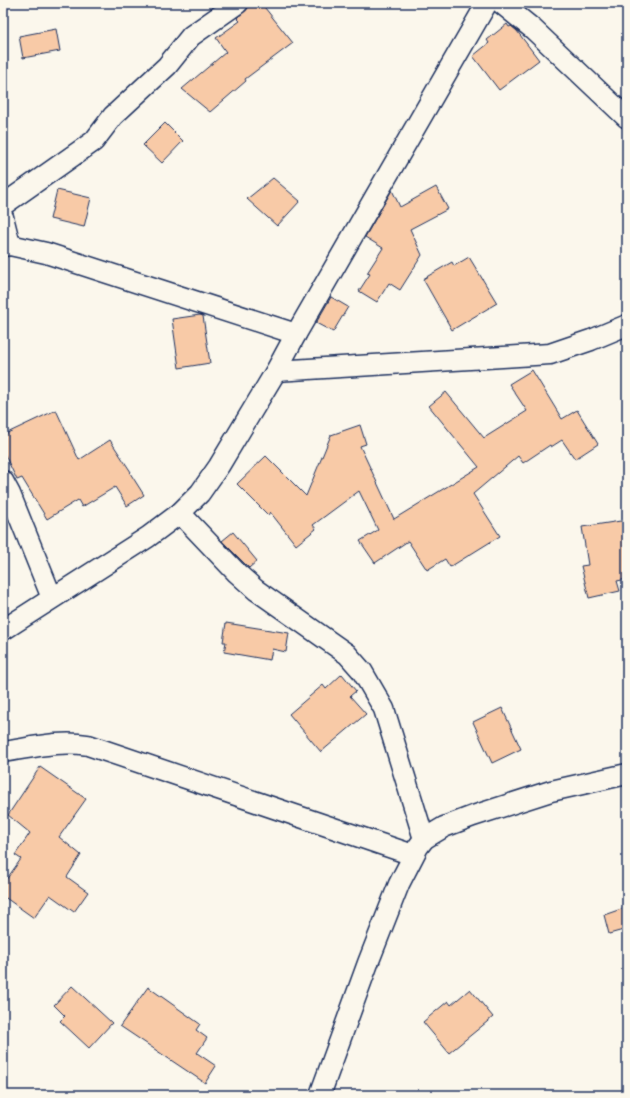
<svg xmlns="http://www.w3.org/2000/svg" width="630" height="1098" font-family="'Architects Daughter',sans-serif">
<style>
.building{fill:#f8caa7;stroke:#1b2f5e}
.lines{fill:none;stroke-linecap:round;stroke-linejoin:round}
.street-casing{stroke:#1b2f5e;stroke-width:23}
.street{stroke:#fbf7ec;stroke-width:20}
</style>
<rect width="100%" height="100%" fill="#fbf7ec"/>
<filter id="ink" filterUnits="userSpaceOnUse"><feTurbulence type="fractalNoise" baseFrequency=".025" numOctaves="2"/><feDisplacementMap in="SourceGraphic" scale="8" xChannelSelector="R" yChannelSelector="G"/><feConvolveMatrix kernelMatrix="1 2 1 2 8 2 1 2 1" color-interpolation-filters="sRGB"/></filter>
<g filter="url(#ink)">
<g class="building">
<path d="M249 3H261L293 43 245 79 246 81 210 112 182 89 226 52 216 38 240 21 237 18 248 8Z"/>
<path d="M507 24 509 27 511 26 517 31 539 60 499 90 473 56 489 43 487 40Z"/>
<path d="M56 29 60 51 23 58 19 36Z"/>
<path d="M165 123 183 141 162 163 143 145Z"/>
<path d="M273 178 300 201 277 226 247 199Z"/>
<path d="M436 187 448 209 410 229 422 255 400 290 389 283 377 302 359 291 370 274 367 273 383 248 365 237 392 190 400 207Z"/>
<path d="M57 190 91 198 84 227 50 219Z"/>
<path d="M469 257 497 303 452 330 423 279 452 262 454 266Z"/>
<path d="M331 297 348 307 333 332 316 323Z"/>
<path d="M200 315 203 316 210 363 179 368 172 319Z"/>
<path d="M532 370 562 419 577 410 598 444 575 459 562 440 551 447 550 445 523 463 518 456 473 494 500 536 450 567 445 559 427 570 408 541 375 563 360 541 378 530 359 491 313 525 316 529 296 545 270 512 268 515 237 484 266 456 306 496 331 435 360 425 366 444 360 446 394 519 479 467 429 406 446 392 484 438 527 411 509 384Z"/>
<path d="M56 410 79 460 110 440 131 472 130 473 144 495 127 506 115 487 82 507 78 500 47 519 22 478 17 480 3 451V435Z"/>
<path d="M627 520V579L617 581 620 591 589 598 581 566 588 565 582 527Z"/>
<path d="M233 532 257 561 249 568 222 541Z"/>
<path d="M226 623 289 633 286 652 272 649 270 660 224 652 226 642H223Z"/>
<path d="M342 674 356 691 350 696 366 714 321 752 289 714 323 685 326 689Z"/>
<path d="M502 708 521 749 492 763 473 722Z"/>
<path d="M40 767 86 799 59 837 81 855 67 877 88 892 74 912 50 895 34 918 3 896V884L21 859 15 855 30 833 8 815Z"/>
<path d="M627 907V929L609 934 604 915Z"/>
<path d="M72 986 112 1023 89 1048 60 1021 65 1016 54 1005Z"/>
<path d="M148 987 200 1024 196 1030 207 1038 197 1053 216 1066 205 1083 120 1026Z"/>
<path d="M470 989 493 1017 449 1053 423 1022 448 1001 451 1005Z"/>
</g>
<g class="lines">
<defs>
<g id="street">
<path d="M501 3 533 29 627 118"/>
<path d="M3 205 94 141 113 116 167 66 191 36 238 3"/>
<path d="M3 217 10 245"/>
<path d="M3 246 10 245 46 253 296 334"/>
<path d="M276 371 550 354 591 340 627 325"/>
<path d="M3 481 10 494 52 598"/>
<path d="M180 513 237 573 256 590 347 654 362 671 384 709 424 839"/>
<path d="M3 630 148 537 180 513 200 493 219 466 276 371 296 334 487 3"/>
<path d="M3 752C31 748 59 740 88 745L413 855"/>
<path d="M320 1095 368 963 399 884 418 847 424 839 444 827 473 816 551 791 627 774"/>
</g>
</defs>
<use href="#street" class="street-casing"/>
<use href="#street" class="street"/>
</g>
</g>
<rect width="630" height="1098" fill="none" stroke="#fbf7ec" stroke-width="16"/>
<rect x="8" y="8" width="614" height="1082" fill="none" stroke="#1b2f5e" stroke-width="1.5" filter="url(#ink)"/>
</svg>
